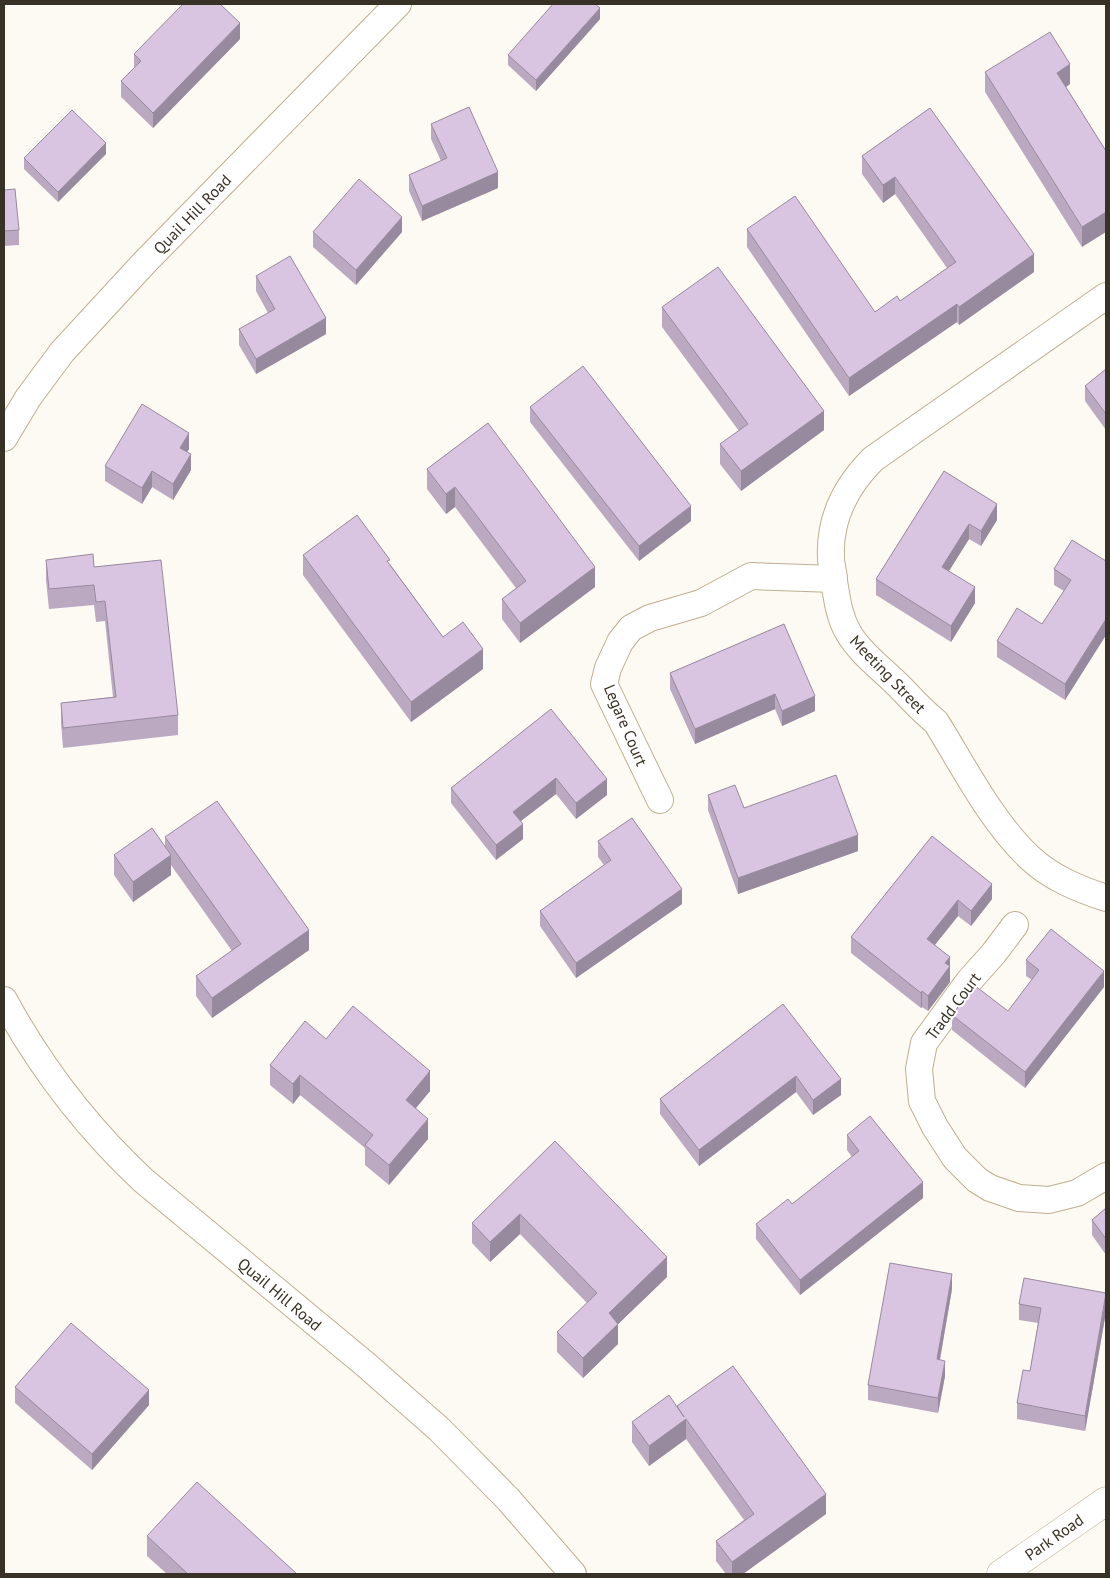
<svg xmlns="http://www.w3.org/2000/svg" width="1110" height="1578" font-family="'PT Sans',sans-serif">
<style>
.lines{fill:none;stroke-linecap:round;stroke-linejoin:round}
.street-casing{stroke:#bfae90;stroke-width:28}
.secondary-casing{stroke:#bfae90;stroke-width:29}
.street{stroke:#fff;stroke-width:26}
.secondary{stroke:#fff;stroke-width:28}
.wall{fill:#bba9c2}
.shaded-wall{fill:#988a9e}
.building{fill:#d9c5e2;stroke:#988a9e}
.labels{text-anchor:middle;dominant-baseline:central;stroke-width:4;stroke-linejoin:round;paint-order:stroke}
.street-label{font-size:16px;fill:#383125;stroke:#fff}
</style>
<rect width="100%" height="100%" fill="#fdf9f3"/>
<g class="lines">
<defs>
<g id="street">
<path d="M1106 296 873 459C846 486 829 519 831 558 831 565 834 573 834 581 837 599 839 616 848 632 860 653 881 668 898 685 911 698 922 711 936 722 964 767 991 821 1029 857 1051 878 1079 889 1106 898"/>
<path d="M4 438 28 398 62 352 145 262 398 4"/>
<path d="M660 800 604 684 608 668 620 642 631 628 650 618 701 603 751 576 834 579"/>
<path d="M1015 925 994 953 969 981 924 1043 919 1069 922 1101 935 1127 955 1158 977 1180 990 1188 1019 1198 1049 1200 1077 1193 1106 1176"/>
<path d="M4 1000C41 1068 87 1128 144 1181L365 1364 439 1429 508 1499 573 1574"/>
</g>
<path id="secondary" d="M1001 1574 1106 1501"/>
</defs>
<use href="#street" class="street-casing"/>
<use href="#secondary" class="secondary-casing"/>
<use href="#street" class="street"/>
<use href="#secondary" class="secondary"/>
</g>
<g class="wall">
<path d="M600 19 536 91 508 65V55Z"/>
<path d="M240 39 153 128 121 97V81L134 68V54Z"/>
<path d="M985 72 1070 84 1066 87 1106 151 1082 247 985 92Z"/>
<path d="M930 108 1034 272 959 325 957 322 849 396 747 247V229L875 312 900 301 947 268 895 194 883 203 862 174V156Z"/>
<path d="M431 124 498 188 422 221 409 191V175L441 161 431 139Z"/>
<path d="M106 154 58 202 24 169V158Z"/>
<path d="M4 190 19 230V245L4 246Z"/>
<path d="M313 232H402L356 285 313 247Z"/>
<path d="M256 276 326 334 256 374 239 345V329L268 313 256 291Z"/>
<path d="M662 307 824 430 741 491 720 464V444L739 431 662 327Z"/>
<path d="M1106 369V430L1085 401V386Z"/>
<path d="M530 407 691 521 639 561 530 422Z"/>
<path d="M488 423 595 587 520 643 502 619V599L516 588 455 507 446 514 427 489V469Z"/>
<path d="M189 449 187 452 191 470 173 500 152 487 142 504 105 481V466Z"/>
<path d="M944 471 997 520 981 546 969 539 949 571 975 603 951 642 876 595V579Z"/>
<path d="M303 555 390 564 443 637 483 669 411 722 303 575Z"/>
<path d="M46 560 94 567 178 715V735L63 748 61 723V703L113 697 105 621 96 622 94 605 49 609 46 580Z"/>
<path d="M1106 561V635L1065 700 997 657V641L1042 624 1064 591 1054 585V569Z"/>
<path d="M784 624 815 711 782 726 775 709 695 744 670 689V673Z"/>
<path d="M551 709 607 795 576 819 556 794 521 821 523 839 496 860 451 803V788Z"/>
<path d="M708 795 744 808 858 851 738 894 708 810Z"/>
<path d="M932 836 992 899 971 926 958 916 934 945 950 957V982L928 1011 922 1007 921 1008 851 953V937Z"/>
<path d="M165 837 309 950 212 1018 196 996V976L232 951 171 865V875L133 902 114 875V855L165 847Z"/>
<path d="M598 841 682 904 576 978 540 926V911L604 865 598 857Z"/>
<path d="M1026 960 1104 987 1025 1088 952 1030V1015L1008 1011 1032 980 1026 976Z"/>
<path d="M783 1004 841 1095 813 1115 796 1092 699 1166 660 1114V1099Z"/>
<path d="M326 1039 430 1091 416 1108 428 1139 389 1185 365 1165V1148L300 1095 293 1104 270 1085V1065Z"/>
<path d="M847 1135 923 1198 800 1295 756 1239V1224L792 1204 852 1157 847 1150Z"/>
<path d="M555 1141 667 1277 618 1324V1344L583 1378 557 1352V1332L587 1303 520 1234 490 1262 472 1243V1223Z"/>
<path d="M1106 1208V1255L1092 1235V1220Z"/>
<path d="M952 1289 940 1360 945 1376 938 1413 868 1400V1385Z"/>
<path d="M1106 1293V1312L1085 1431 1017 1419V1403L1030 1371 1038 1323 1019 1320V1304Z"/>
<path d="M15 1387 149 1405 92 1470 15 1403Z"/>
<path d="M677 1407 826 1514 743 1574H726L716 1561V1541L744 1520 686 1439 649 1466 632 1442V1422Z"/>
<path d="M147 1536 297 1574H167L147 1556Z"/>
</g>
<g class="shaded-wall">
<path d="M600 8V19L536 91V80Z"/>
<path d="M240 23V39L153 128V113Z"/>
<path d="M1070 64V84L1057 93V73Z"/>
<path d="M106 143V154L58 202V192Z"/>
<path d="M498 172V188L422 221V206Z"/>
<path d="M895 177V194L883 203V185Z"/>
<path d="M1106 212V232L1082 247V227Z"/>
<path d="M402 217V232L356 285V270Z"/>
<path d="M1034 254V272L959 325V307Z"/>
<path d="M957 304V322L849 396V378Z"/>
<path d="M326 318V334L256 374V359Z"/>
<path d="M824 411V430L741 491V471Z"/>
<path d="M189 433V449L180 463V448Z"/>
<path d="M191 454V470L173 500V484Z"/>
<path d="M152 471V487L142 504V488Z"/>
<path d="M455 487V507L446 514V494Z"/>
<path d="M997 504V520L981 546V531Z"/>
<path d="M691 506V521L639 561V546Z"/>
<path d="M969 524V539L942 582V567Z"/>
<path d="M595 567V587L520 643V623Z"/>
<path d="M975 587V603L951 642V626Z"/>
<path d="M1106 619V635L1065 700V684Z"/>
<path d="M483 649V669L411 722V702Z"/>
<path d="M775 694V709L695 744V729Z"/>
<path d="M815 696V711L782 726V711Z"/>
<path d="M556 778V794L513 827V812Z"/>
<path d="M607 779V795L576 819V803Z"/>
<path d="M523 824V839L496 860V845Z"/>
<path d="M858 835V851L738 894V878Z"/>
<path d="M171 855V875L133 902V882Z"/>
<path d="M992 884V899L971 926V911Z"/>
<path d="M682 889V904L576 978V963Z"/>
<path d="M958 900V916L927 955V939Z"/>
<path d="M309 930V950L212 1018V998Z"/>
<path d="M950 957V982L928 1011V996L945 963Z"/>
<path d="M1104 971V987L1025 1088V1072Z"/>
<path d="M922 991V1007L921 1008V993Z"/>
<path d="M430 1071V1091L406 1120V1100Z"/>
<path d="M300 1075V1095L293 1104V1084Z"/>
<path d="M796 1076V1092L699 1166V1150Z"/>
<path d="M841 1079V1095L813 1115V1100Z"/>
<path d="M428 1119V1139L389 1185V1165Z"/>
<path d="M923 1182V1198L800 1295V1280Z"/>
<path d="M520 1214V1234L490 1262V1242Z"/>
<path d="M667 1257V1277L612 1330 618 1324V1344L583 1378V1358L609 1313Z"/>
<path d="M952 1274V1289L937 1375V1359Z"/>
<path d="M1106 1296V1312L1085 1431V1416Z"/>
<path d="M945 1361V1376L938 1413V1398Z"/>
<path d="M149 1390V1405L92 1470V1454Z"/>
<path d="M686 1419V1439L649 1466V1446Z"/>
<path d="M826 1494V1514L743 1574H732V1562Z"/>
</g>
<g class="building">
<path d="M183 4H220L240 23 153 113 121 81 141 61 134 54Z"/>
<path d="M553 4H595L600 8 536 80 508 55Z"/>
<path d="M1050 32 1070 64 1057 73 1106 151V212L1082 227 985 72Z"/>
<path d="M469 107 498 172 422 206 409 175 447 158 431 124Z"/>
<path d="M930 108 1034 254 959 307 957 304 849 378 747 229 795 196 875 312 897 296 900 301 956 262 895 177 883 185 862 156Z"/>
<path d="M72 110 106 143 58 192 24 158Z"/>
<path d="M359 179 402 217 356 270 313 232Z"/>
<path d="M15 189 19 230 4 231V190Z"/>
<path d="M290 256 326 318 256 359 239 329 275 309 256 276Z"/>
<path d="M718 267 824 411 741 471 720 444 748 424 662 307Z"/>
<path d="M583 366 691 506 639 546 530 407Z"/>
<path d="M1106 369V414L1085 386Z"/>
<path d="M142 404 189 433 180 448 191 454 173 484 152 471 142 488 105 466Z"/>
<path d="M488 423 595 567 520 623 502 599 526 581 455 487 446 494 427 469Z"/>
<path d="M944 471 997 504 981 531 969 524 942 567 975 587 951 626 876 579Z"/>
<path d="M357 515 390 560 387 561 443 637 463 622 483 649 411 702 303 555Z"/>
<path d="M1072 540 1106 561V619L1065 684 997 641 1017 608 1042 624 1071 580 1054 569Z"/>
<path d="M93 554 94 567 161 560 178 715 63 728 61 703 116 697 105 601 96 602 94 585 49 589 46 560Z"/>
<path d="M784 624 815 696 782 711 775 694 695 729 670 673Z"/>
<path d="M551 709 607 779 576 803 556 778 513 812 523 824 496 845 451 788Z"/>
<path d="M836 775 858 835 738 878 708 795 735 785 744 808Z"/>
<path d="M217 801 309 930 212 998 196 976 241 944 165 837Z"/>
<path d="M632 818 682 889 576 963 540 911 611 860 598 841Z"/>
<path d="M152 828 171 855 133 882 114 855Z"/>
<path d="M932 836 992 884 971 911 958 900 927 939 950 957 945 963 950 966 928 996 922 991 921 993 851 937Z"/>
<path d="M1051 929 1104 971 1025 1072 952 1015 974 985 1008 1011 1039 970 1026 960Z"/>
<path d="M783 1004 841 1079 813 1100 796 1076 699 1150 660 1099Z"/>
<path d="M353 1006 430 1071 406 1100 428 1119 389 1165 365 1145 373 1135 300 1075 293 1084 270 1065 305 1021 326 1039Z"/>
<path d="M870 1116 923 1182 800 1280 756 1224 788 1199 792 1204 859 1151 847 1135Z"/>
<path d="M555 1141 667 1257 609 1313 618 1324 583 1358 557 1332 597 1293 520 1214 490 1242 472 1223Z"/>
<path d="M1106 1208V1239L1092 1220Z"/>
<path d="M890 1263 952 1274 937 1359 945 1361 938 1398 868 1385Z"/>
<path d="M1024 1278 1106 1293 1085 1416 1017 1403 1023 1370 1030 1371 1041 1308 1019 1304Z"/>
<path d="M71 1323 149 1390 92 1454 15 1387Z"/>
<path d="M733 1366 826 1494 732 1562 716 1541 754 1514 686 1419 649 1446 632 1422 669 1395 684 1417 677 1406Z"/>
<path d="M197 1482 297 1574H188L147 1536Z"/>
</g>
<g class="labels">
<g class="street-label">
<text transform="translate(192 214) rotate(-46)">Quail Hill Road</text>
<text transform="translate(888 674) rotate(46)">Meeting Street</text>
<text transform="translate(626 725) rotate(67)">Legare Court</text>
<text transform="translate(953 1006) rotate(-53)">Tradd Court</text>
<text transform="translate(280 1294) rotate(40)">Quail Hill Road</text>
<text transform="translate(1054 1537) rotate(-35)">Park Road</text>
</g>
</g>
<rect width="1110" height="1578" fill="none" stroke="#383125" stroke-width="10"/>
</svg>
